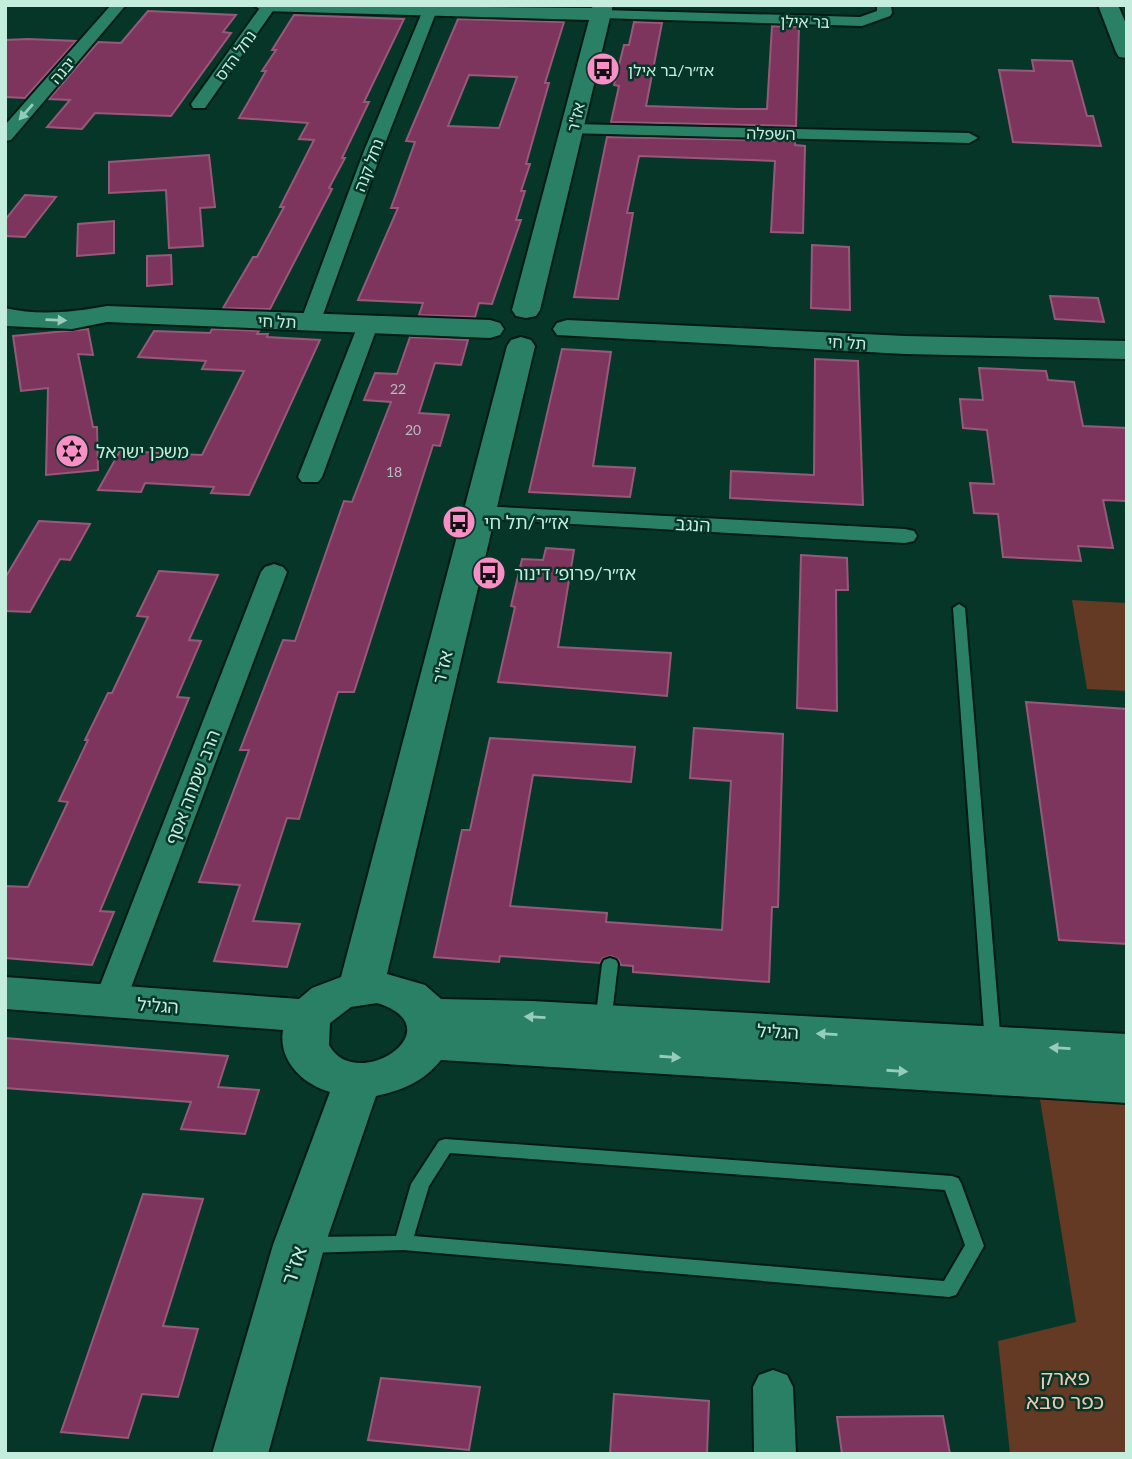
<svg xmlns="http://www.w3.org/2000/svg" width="1132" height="1459" font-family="Lato,'Noto Sans Hebrew',sans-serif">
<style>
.green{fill:#643a24}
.building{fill:#7e355d;stroke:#975979;stroke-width:2;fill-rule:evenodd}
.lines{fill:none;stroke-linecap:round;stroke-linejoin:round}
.lane-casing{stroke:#011a12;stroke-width:4}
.street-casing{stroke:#011a12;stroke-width:4}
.secondary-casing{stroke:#011a12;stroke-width:4}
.lane{fill:#298065;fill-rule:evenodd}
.street{fill:#298065;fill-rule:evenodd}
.secondary{fill:#298065;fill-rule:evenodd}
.oneway{fill:#96ccb9}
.labels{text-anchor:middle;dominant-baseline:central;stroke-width:5;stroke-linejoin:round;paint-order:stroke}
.number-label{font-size:14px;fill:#b3bfbd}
.far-street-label{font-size:16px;fill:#c5eddd;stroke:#063628}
.far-poi-label{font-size:16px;fill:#c5eddd;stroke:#063628;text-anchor:start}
.poi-label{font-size:18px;fill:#c5eddd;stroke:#063628;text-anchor:start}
.street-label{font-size:18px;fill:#c5eddd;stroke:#063628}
.near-street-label{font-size:21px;fill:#c5eddd;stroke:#063628}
.near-park-label{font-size:21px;fill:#f2c7b1;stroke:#063628}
</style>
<rect width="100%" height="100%" fill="#063628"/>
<g class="green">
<path d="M1072 600 1127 603V691L1087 689Z"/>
<path d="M1038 1087 1127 1094V1454H1010L998 1341 1076 1322Z"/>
</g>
<g class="building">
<path d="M148 11 236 15 223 32 231 33 171 116 95 113 82 129 47 127 70 100 49 99 98 42 121 43Z"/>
<path d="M294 15 404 19 364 102H369L342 158H345L329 188 332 189 270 309 223 308 253 257H257L284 207H280L314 140 299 139 308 123 239 118 266 71H262L276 50H272Z"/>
<path d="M458 19 564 22 545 83H549L526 164H530L521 191H525L516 220H521L492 304 479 303 475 317 419 315 423 303 358 300 398 208H391L415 142 406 141ZM469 75 517 77 499 128 448 126Z"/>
<path d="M634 22 662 23 646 106 738 109H767L772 26 799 27 796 126 611 122 619 86 614 85 624 45H629Z"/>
<path d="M28 39 76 41 25 98 5 97V40Z"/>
<path d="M1032 60 1072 61 1087 116H1093L1101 146 1013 142 999 70 1034 71Z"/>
<path d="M607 137 795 141V145L805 146 803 233 771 232 775 161 639 156 627 213H633L618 299 574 297Z"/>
<path d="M209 155 215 207 200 208 203 246 169 248 166 190 109 193V162Z"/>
<path d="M25 195 56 197 25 237 5 236V220Z"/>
<path d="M114 221V253L77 256 78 224Z"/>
<path d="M812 245 849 247 850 310 811 308Z"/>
<path d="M171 255 172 284 147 286V256Z"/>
<path d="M1050 296 1098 298 1104 322 1055 319Z"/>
<path d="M88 329 93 355 78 354 93 427H97L98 470 46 475 48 388 21 391 13 336Z"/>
<path d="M212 329 259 331 257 334H268L267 337 320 340 249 495 211 493 214 487 145 483 141 492 98 490 120 451 202 455 244 371 202 369 206 361 138 357 154 331 210 333Z"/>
<path d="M410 337 468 340 461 365 435 363 419 413 449 415 440 446 433 445 354 692H338L299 819 287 818 253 921 300 924 287 967 214 961 240 885 199 882 249 750H240L283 640 295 641 344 501 352 502 391 402 364 400 375 373 397 374Z"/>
<path d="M562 349 611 352 593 466 635 468 630 497 529 492Z"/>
<path d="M815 359 858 361 863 505 730 498 731 471 814 475Z"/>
<path d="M979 368 1046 371 1048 380 1074 382 1083 426 1127 428V501L1103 500 1113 548 1078 546 1081 561 1003 557 998 514 974 513 970 483 994 484 987 430 963 428 960 399 983 400Z"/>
<path d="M39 521 90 524 70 560 60 559 30 612 5 611V578Z"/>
<path d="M546 548 574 550 558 647 671 653 667 696 498 682 515 607 511 606 522 559 543 560Z"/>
<path d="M801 555 847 558 848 590H836L837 711 797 708Z"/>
<path d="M159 571 218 575 189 640 201 641 177 697 189 698 100 911 114 912 92 965 5 958V886L28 887 68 802 59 801 88 740H85L108 693H112L148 617 137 616Z"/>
<path d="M1026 702 1127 709V944L1059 940Z"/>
<path d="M694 728 783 734 778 907H772L769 982 633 972V966L621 965 618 959 611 956 603 958 600 963 500 956 499 962 434 957 462 830H470L490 738 635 747 631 782 533 775 510 906 607 913 606 922 722 930 731 781 690 778Z"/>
<path d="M5 1038 228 1056 218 1087 259 1090 245 1134 181 1129 191 1102 5 1088Z"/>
<path d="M143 1194 203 1199 163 1326 198 1329 178 1397 142 1394 128 1438 61 1432Z"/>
<path d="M381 1378 480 1387 469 1450 368 1440Z"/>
<path d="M614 1394 709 1401 707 1454H610Z"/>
<path d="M943 1416 950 1454H842L837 1417Z"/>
</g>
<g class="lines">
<defs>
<g id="lane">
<path d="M959 604 965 608 1001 1044 999 1048 993 1050 987 1048 985 1044 953 608Z"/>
<path d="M610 958 616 960 618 964 611 1023 609 1027H597L595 1023 602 964 604 960Z"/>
<path d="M445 1139 952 1176 958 1178 961 1183 984 1246 956 1295 949 1297 403 1250 306 1253 299 1250 297 1245 299 1240 306 1237 396 1236 411 1184 439 1141ZM450 1153 945 1190 965 1245 944 1281 414 1236 429 1186Z"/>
</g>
<g id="street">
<path d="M111 5H126L11 140 5 141V125Z"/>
<path d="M262 5H277L205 108H193L191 104Z"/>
<path d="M877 5H891L892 13 890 16 862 26 601 18 594 14 601 10 860 17 877 11Z"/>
<path d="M430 6 437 10 382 151 320 323 317 327H303L300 323 364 151 423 10Z"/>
<path d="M572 124 969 133 978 138 969 143 566 133 563 129 566 125Z"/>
<path d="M368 319 375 321 378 325 322 477 318 482H302L298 477 358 325 361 321Z"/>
<path d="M480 506 905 529 914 531 917 536 914 541 905 543 471 518 468 513 471 508Z"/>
<path d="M274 564 283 567 287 572 126 1001 122 1009 110 1013 98 1009 94 1001 261 572 265 567Z"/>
<path d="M773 1370 787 1375 793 1387 796 1454H754L753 1387 759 1375Z"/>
</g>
<g id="secondary">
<path d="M253 5 592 8 593 5H613L540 310 536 316 526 318 516 316 512 310 589 20 263 11Z"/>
<path d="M1098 5H1118L1127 26V58L1119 57 1116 52Z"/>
<path d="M107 306 490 320 500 323 504 329 500 335 490 338 107 322 72 329 5 326V308C39 316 74 312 107 306Z"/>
<path d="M567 320 905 336 1127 341V359L905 354 557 335 553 329 557 323Z"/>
<path d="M521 337 531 340 535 346 387 974 425 985 441 999 532 1001 1127 1034V1103L441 1060C423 1082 403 1090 376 1096L325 1245 268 1454H212L273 1245 330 1092C303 1084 278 1061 283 1030L5 1009V977L299 999 312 988 341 977 507 346 511 340ZM377 1003C457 1028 356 1095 329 1045L330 1023 351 1007Z"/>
</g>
</defs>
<use href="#lane" class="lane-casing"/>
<use href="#street" class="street-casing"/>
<use href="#secondary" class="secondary-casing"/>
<use href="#lane" class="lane"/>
<use href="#street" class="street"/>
<use href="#secondary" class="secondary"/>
</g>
<defs><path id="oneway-solid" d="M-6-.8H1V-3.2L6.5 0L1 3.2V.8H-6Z" transform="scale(1.75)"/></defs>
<g class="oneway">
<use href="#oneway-solid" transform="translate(26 112) rotate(131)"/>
<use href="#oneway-solid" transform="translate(56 320) rotate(2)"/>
<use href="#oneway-solid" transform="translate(535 1017) rotate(-177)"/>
<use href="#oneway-solid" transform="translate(827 1034) rotate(-177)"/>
<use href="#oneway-solid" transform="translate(1060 1048) rotate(-177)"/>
<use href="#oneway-solid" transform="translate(670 1057) rotate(4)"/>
<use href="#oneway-solid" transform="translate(897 1071) rotate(4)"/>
</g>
<defs>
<symbol id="bus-disc" viewBox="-11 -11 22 22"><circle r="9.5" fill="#fa8fc7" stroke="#063628"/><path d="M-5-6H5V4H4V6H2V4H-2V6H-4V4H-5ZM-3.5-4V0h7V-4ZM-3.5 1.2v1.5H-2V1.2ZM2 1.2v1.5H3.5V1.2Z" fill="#111"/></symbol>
<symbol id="synagogue-disc" viewBox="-11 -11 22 22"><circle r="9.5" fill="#fa8fc7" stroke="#063628"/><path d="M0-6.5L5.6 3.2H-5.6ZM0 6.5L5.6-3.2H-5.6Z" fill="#111"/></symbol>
</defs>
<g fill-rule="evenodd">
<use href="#bus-disc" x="584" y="50" width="38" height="38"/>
<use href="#synagogue-disc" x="53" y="432" width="38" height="38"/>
<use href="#bus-disc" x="440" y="503" width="38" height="38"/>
<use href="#bus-disc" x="470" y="554" width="38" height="38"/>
</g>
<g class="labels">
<g class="number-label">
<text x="398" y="388">22</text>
<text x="413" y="429">20</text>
<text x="394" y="471">18</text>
</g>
<g class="far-street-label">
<text transform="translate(805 21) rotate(1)">בר אילן</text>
<text transform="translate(235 55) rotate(-54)">נחל הדס</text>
<text transform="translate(62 70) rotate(-49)">יבנה</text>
<text transform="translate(575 117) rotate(-76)">אז"ר</text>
<text transform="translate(771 133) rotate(1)">השפלה</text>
<text transform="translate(368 165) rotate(-69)">נחל קנה</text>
<text transform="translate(277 321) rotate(2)">תל חי</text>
<text transform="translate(847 342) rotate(3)">תל חי</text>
</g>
<g class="far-poi-label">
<text x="628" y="69">אז״ר/בר אילן</text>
</g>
<g class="poi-label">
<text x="96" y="451">משכן ישראל</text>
<text x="484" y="522">אז״ר/תל חי</text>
<text x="514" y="573">אז״ר/פרופ׳ דינור</text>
</g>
<g class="street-label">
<text transform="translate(693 524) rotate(3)">הנגב</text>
<text transform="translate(442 667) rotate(-76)">אז"ר</text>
<text transform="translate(192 787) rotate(-69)">הרב שמחה אסף</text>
<text transform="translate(158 1005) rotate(4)">הגליל</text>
<text transform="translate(778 1031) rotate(3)">הגליל</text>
</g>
<g class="near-street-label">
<text transform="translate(293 1265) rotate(-72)">אז"ר</text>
</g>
<g class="near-park-label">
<text x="1065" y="1376">פארק<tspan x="1065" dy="24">כפר סבא</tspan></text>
</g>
</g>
<rect width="1132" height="1459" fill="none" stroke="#c5eddd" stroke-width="14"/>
</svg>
